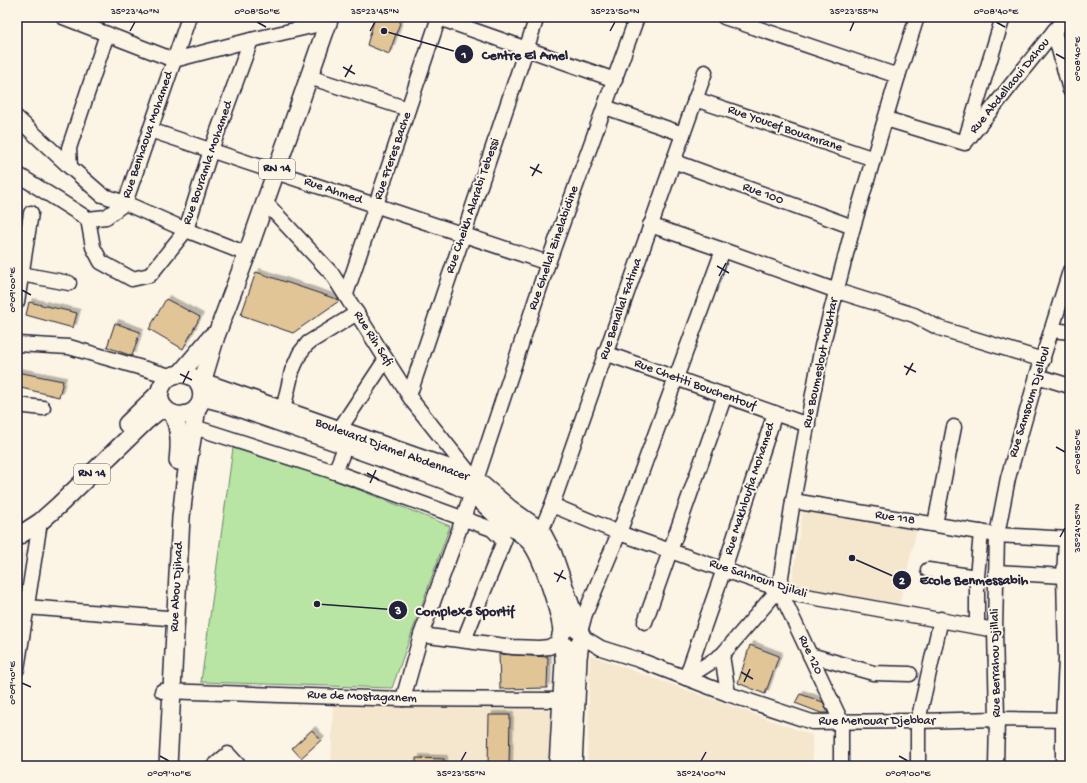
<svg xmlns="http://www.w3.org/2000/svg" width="1087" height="783" font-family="'Gochi Hand',sans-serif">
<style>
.built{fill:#f4e7cd}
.green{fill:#b8e5a3;stroke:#6d846f}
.building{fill:#e1c596;stroke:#22223b;filter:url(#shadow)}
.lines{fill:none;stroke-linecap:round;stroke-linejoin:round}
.minor-casing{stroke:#22223b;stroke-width:17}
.major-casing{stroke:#22223b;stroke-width:20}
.minor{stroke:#fcf5e5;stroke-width:14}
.major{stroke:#fcf5e5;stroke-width:17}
.ticks{fill:none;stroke:#22223b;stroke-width:1.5}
.labels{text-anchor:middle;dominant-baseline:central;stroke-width:4;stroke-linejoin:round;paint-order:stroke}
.shield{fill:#fcf5e5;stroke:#63616e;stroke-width:1}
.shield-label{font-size:12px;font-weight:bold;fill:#22223b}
.street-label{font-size:13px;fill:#22223b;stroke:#fcf5e5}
.leader{fill:none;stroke:#22223b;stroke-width:1.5}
.callout-dot{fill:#22223b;stroke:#fcf5e5;stroke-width:1.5}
.mark-label{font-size:12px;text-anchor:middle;font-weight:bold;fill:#fff}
.callout-label{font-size:14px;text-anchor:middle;font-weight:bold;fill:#22223b;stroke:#fcf5e5;stroke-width:4;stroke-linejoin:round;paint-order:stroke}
.neatline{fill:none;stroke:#22223b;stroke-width:1.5}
.ticks-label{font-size:10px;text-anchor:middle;fill:#22223b}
</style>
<defs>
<filter id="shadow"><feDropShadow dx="3.5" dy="-3.5" stdDeviation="0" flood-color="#0004"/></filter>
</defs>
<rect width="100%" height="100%" fill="#fcf5e5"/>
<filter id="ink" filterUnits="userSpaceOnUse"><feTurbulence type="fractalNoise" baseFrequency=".025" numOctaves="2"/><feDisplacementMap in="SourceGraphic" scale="8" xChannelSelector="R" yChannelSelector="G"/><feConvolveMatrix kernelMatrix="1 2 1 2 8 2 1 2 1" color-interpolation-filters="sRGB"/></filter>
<g filter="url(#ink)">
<g class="built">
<path d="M803 509 917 529 899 606 791 588Z"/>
<path d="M25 551 17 605V555Z"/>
<path d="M590 655 812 735 813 766H587Z"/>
<path d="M333 705 551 710 550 766H331Z"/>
</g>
<path class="green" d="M233 448 332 479 450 526 392 688 201 682Z"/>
<g class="building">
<path d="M375 17H402L389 54 367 45Z"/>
<path d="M608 17H628L625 24 607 19Z"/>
<path d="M256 272 339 300V301L293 333 241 315Z"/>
<path d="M166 299 200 317 183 349 149 329Z"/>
<path d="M29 302 77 313 73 328 26 315Z"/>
<path d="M115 323 140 332 132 356 107 347Z"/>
<path d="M17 372 63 381 59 397 17 387Z"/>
<path d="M750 645 779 656 765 694 738 683Z"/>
<path d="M499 654 548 657 547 688 500 689Z"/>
<path d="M800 694 823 702 828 713H821L795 703Z"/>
<path d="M489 715H510L509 766H488Z"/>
<path d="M312 730 321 740 301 758 292 748Z"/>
<path d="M416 758 444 759V766H416Z"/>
</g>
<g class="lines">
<defs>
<g id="minor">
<path d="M63 17 174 60 251 40 329 22"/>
<path d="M436 17 615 80"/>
<path d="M724 17 898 76"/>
<path d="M1054 31 1066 17"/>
<path d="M107 34 69 148 70 167 102 195 125 203 186 230 247 254"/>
<path d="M309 77 408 109"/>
<path d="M695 99 874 159"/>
<path d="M605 107 683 134"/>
<path d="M17 118 70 167"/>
<path d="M886 119 965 143 1054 31 1070 90"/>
<path d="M150 130 548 263"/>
<path d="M967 135 1003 17"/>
<path d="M673 161 853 227"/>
<path d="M17 174 88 219 106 217 125 203 189 17"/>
<path d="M265 202 332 274 413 402 475 480"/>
<path d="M88 219 93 247 101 262 132 279 150 275 186 230 211 150 251 40"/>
<path d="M650 225 723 250 837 291 914 315 939 328 1043 360"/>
<path d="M21 274 69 283"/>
<path d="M346 294 439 17"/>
<path d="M17 302 31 213"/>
<path d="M1052 330 1070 332"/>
<path d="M17 344 69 347 170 376"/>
<path d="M605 353 808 425"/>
<path d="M1037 376 1070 386"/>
<path d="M409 396 537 17"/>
<path d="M17 405 43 408"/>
<path d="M283 410 292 371 300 353 308 343 357 313"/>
<path d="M194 427 335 472 492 529 504 541 464 640"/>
<path d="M339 430 386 359"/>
<path d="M335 472 346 445"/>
<path d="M793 501 997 535 1070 539"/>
<path d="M552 505 619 533 779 589 800 595 995 630"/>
<path d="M935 524 954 427"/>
<path d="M535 539 541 531 552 505 705 72"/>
<path d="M928 570 977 577"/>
<path d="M996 572 1064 576"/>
<path d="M779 589 841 721V766"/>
<path d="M26 607 167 618"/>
<path d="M645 622 725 395"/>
<path d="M977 626V577L981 532"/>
<path d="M580 632 585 614 619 533 723 250"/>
<path d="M421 635 513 647 539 648 549 647 560 641"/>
<path d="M581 636 601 648 639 660 728 694 812 722 918 721 997 719 1070 720"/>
<path d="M722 655 728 694"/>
<path d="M810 655 873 673 910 674"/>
<path d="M17 669 40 522"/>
<path d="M686 678 722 655 779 589 793 501 822 346 853 227 898 76 917 17"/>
<path d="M686 678 724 569 775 413"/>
<path d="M162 691 403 699 562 700"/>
<path d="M403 699 421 635 463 519 548 263 637 17"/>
<path d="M214 766 228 754 239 766"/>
<path d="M918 766V721L941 619"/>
<path d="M996 766 997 719 995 630 997 535 1008 478 1037 376 1070 271"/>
<path d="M1063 766V720L1066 659 1064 576 1066 539"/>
</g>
<g id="major">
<path d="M180 374 212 336"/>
<path d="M197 380C206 394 202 413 183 415 178 416 174 415 169 412 145 395 171 360 197 380L454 470 470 477 482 485 510 509 541 531 553 554 579 630"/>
<path d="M201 386 216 336 247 254 330 17"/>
<path d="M202 397 221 402C279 422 337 442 395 463 417 471 451 480 471 493 483 501 491 512 503 521 512 528 523 533 531 543 543 558 560 612 562 631"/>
<path d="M173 414C180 430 180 444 178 461"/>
<path d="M127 424 160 392"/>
<path d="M17 537 40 522 58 506 146 421 157 412 165 409"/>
<path d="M168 766 181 517 185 483 197 408"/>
<path d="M558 766 564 662C564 657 564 651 562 646 560 637 559 631 569 627 592 627 579 660 562 644"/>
<path d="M573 766 578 658 580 643"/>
</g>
</defs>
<use href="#minor" class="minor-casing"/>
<use href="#major" class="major-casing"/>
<use href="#minor" class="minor"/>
<use href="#major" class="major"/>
</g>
</g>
<path class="ticks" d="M257 22 266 27M996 22 1005 27M130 31 135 22M370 31 375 22M610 31 615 22M850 31 854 22M1056 54 1065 59M343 67 355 74M345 77 352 65M530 167 542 173M532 176 539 164M717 266 729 273M719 276 726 263M22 290 31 295M904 366 916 372M180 374 192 380M906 375 913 363M183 383 189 371M1056 447 1065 452M367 473 379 480M370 483 376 470M1060 537 1065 528M554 573 566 579M557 582 563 570M741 672 753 679M744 682 750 669M22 683 31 687M160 756 169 761M899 756 908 761M461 761 466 752M701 761 706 752"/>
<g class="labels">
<g class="shield">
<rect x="259" y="159" width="36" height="20" rx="3"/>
<rect x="74" y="464" width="36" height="20" rx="3"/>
</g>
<g class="shield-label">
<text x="277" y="169">RN 14</text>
<text x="92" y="474">RN 14</text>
</g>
<g class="street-label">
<text transform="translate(1010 86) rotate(-51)">Rue Abdellaoui Dahou</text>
<text transform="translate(785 129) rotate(19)">Rue Youcef Bouamrane</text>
<text transform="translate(148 135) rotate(-71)">Rue Benhaoua Mohamed</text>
<text transform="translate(393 156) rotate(-71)">Rue Freres Bache</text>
<text transform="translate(208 163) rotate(-71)">Rue Bouramla Mohamed</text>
<text transform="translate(333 191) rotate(19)">Rue Ahmed</text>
<text transform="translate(763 194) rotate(20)">Rue 100</text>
<text transform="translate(473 206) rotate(-71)">Rue Cheikh Alarabi Tebessi</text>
<text transform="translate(554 248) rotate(-71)">Rue Ghellal Zinelabidine</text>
<text transform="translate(621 309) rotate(-71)">Rue Benallal Fatima</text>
<text transform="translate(373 339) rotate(58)">Rue Rih Safi</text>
<text transform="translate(821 363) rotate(-78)">Rue Boumeslout Mokhtar</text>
<text transform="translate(695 385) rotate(20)">Rue Chetiti Bouchentouf</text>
<text transform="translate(1030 402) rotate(-73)">Rue Samsoum Djelloul</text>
<text transform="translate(392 450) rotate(20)">Boulevard Djamel Abdennacer</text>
<text transform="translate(750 489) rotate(-72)">Rue Makhloufia Mohamed</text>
<text transform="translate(895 518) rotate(9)">Rue 118</text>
<text transform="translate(758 579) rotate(18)">Rue Sahnoun Djilali</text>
<text transform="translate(177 587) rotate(-87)">Rue Abou Djihad</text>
<text transform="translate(810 655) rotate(65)">Rue 120</text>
<text transform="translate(996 663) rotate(-91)">Rue Berrahou Djillali</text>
<text transform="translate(362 697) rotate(2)">Rue de Mostaganem</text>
<text x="877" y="721">Rue Menouar Djebbar</text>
</g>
</g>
<path class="leader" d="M384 31L464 54M852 558L902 580M317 604L398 610"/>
<g class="callout-dot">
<circle cx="384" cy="31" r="4"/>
<circle cx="852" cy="558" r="4"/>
<circle cx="317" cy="604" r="4"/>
<circle cx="464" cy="54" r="10"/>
<circle cx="902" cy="580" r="10"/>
<circle cx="398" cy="610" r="10"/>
</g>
<g class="mark-label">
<text x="464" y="58">1</text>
<text x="902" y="584">2</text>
<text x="398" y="614">3</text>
</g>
<g class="callout-label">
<text x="525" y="59">Centre El Amel</text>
<text x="974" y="584">Ecole Benmessabih</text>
<text x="465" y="615">Complexe Sportif</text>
</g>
<rect width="1087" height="783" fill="none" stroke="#fcf5e5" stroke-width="44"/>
<rect x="22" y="22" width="1043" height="739" class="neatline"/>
<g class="ticks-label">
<text x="135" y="14">35°23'40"N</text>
<text x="257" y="14">0°08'50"E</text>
<text x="375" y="14">35°23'45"N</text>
<text x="615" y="14">35°23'50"N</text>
<text x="854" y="14">35°23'55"N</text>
<text x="996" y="14">0°08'40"E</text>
<text transform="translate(1076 59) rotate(-90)" y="4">0°08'40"E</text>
<text transform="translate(11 290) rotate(-90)" y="4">0°09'00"E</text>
<text transform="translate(1076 452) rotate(-90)" y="4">0°08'50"E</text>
<text transform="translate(1076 528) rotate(-90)" y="4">35°24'05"N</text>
<text transform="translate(11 683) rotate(-90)" y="4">0°09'10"E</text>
<text x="169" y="776">0°09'10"E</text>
<text x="461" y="776">35°23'55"N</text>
<text x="701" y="776">35°24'00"N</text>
<text x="908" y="776">0°09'00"E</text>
</g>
</svg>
